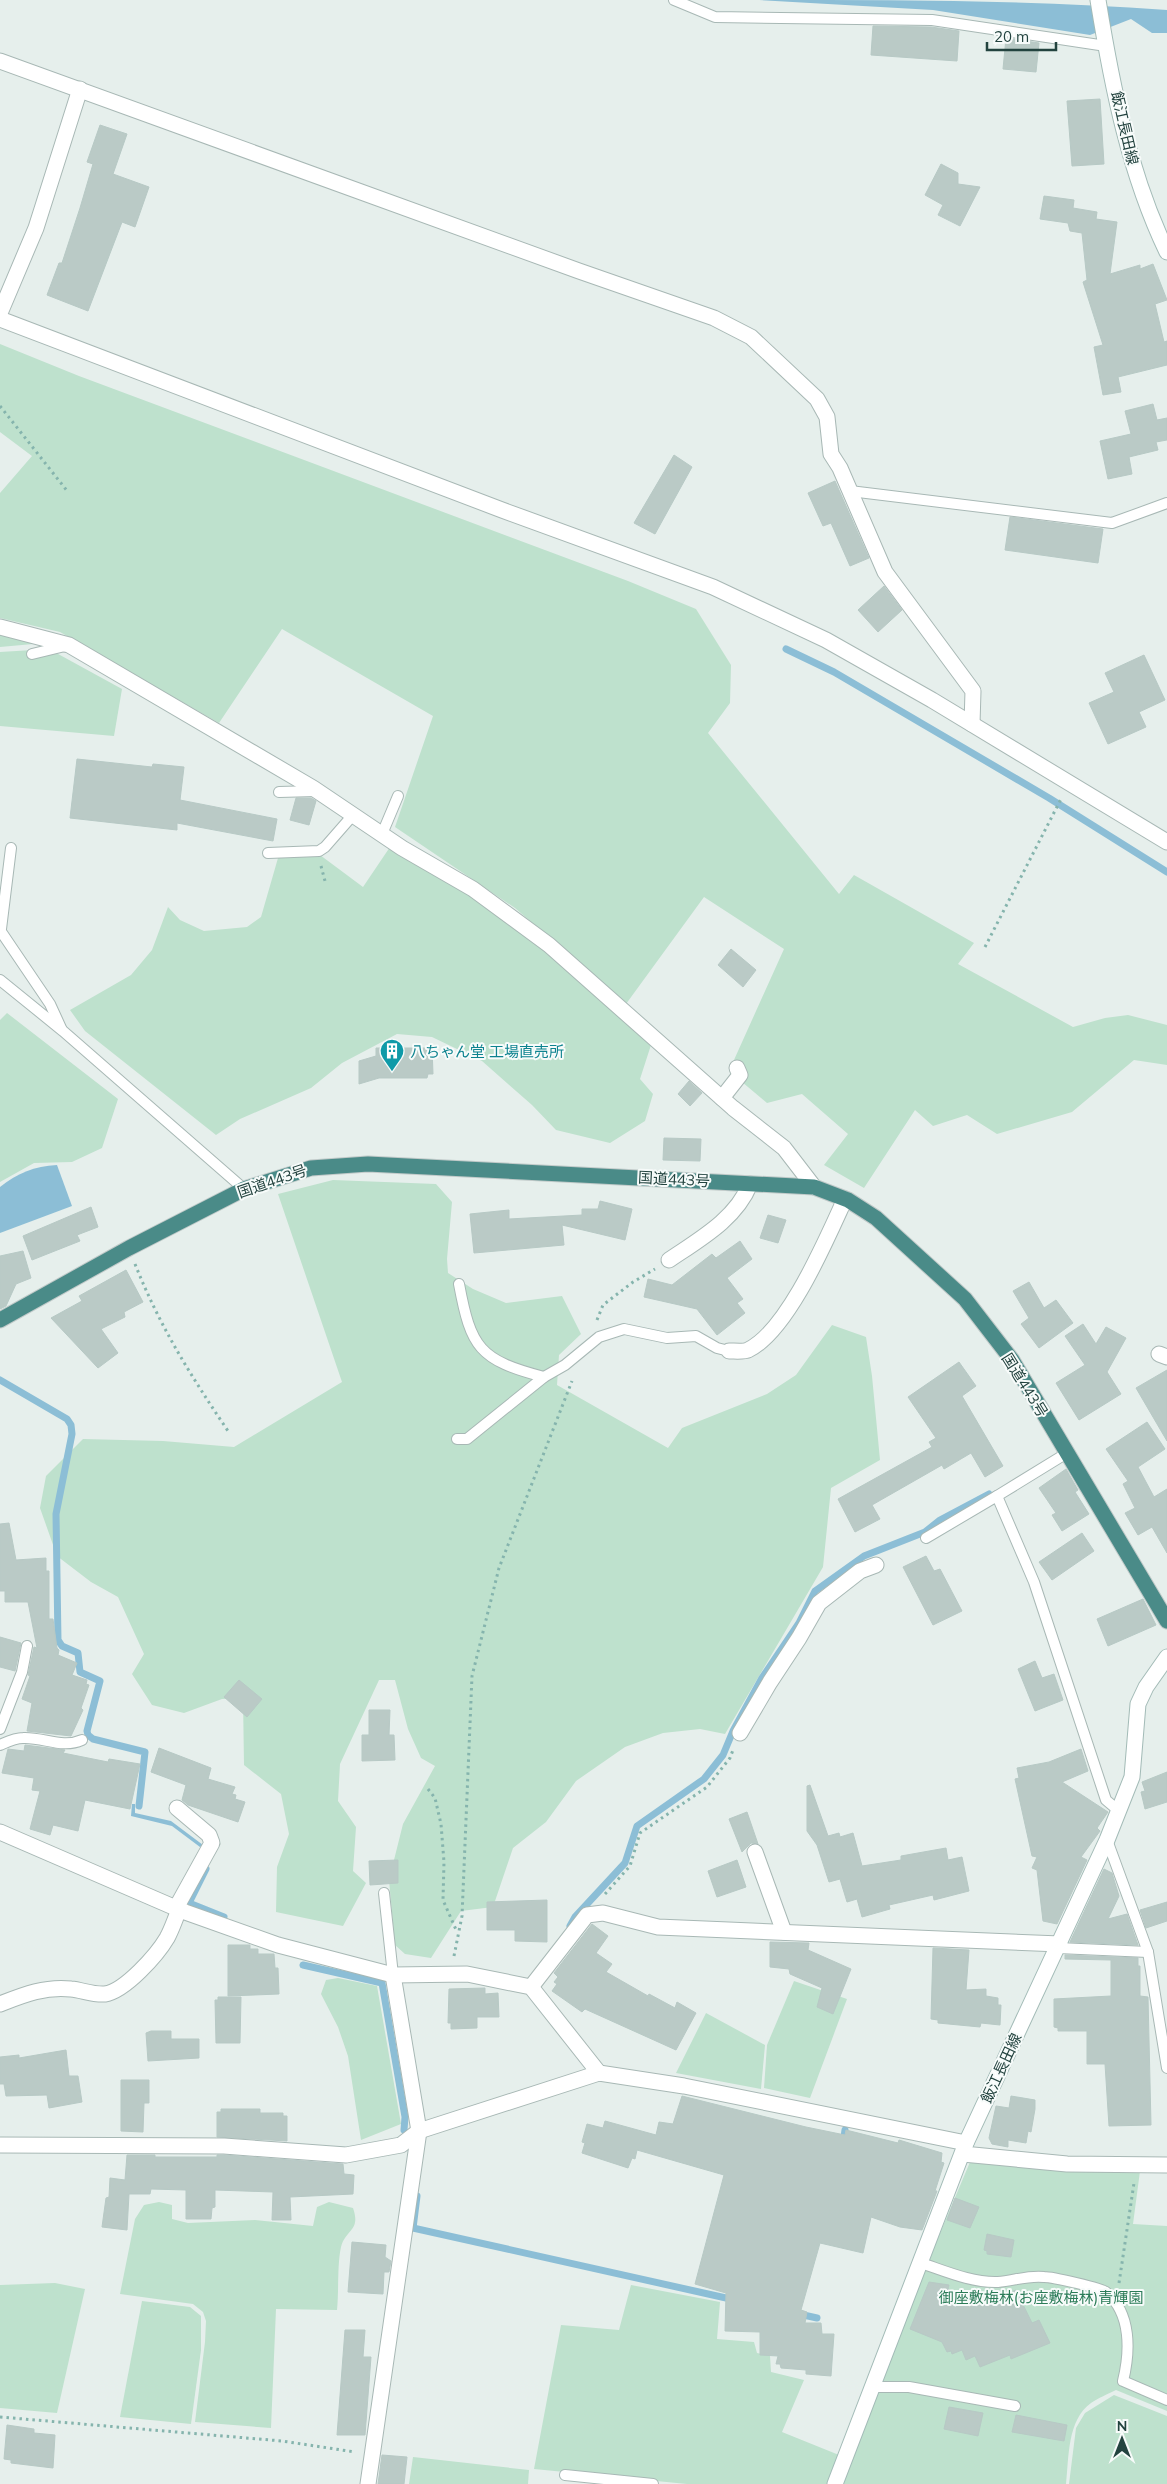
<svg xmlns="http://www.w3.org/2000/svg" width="1167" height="2484" font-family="Mulish,'Noto Sans JP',sans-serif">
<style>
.green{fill:#bee1cd}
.water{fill:#8cbed6}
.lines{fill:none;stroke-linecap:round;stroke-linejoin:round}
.stream{stroke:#8cbed6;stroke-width:7}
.building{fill:#bacac6;stroke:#b7c9c5}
.service-casing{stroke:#a8b8b5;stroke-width:12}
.minor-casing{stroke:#a8b8b5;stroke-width:17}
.tertiary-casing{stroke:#a8b8b5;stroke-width:17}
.secondary-casing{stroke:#a3bbb7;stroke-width:17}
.trunk-casing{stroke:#c1cac9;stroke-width:17}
.path{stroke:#85b4ad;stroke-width:3;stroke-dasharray:2.5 4;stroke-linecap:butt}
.service{stroke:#fff;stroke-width:10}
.minor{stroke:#fff;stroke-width:15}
.tertiary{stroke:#fff;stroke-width:15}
.secondary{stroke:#fff;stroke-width:15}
.trunk{stroke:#4a8b88;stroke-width:15}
.labels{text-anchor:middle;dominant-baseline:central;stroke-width:4;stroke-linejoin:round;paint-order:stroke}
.street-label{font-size:15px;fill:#23433f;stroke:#f7fbfa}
.culture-label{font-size:15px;fill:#0d838f;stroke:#f7fbfa;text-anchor:start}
.park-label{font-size:15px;fill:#2b7c58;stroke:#f7fbfa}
</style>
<rect width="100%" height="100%" fill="#e6efec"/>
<g class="green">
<path d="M0 344 79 376 628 581 696 609 731 665 730 703 708 733 839 894 854 875 974 943 958 964 1073 1027 1105 1018 1128 1015 1167 1025V1065L1134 1060 1072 1112 997 1134 967 1115 933 1126 915 1110 864 1188 824 1165 848 1134 802 1094 767 1103 729 1071 784 949 704 897 626 1004 515 908 395 827 433 716 282 629 219 723 60 632 0 618V493L32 456 0 432Z"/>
<path d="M0 632 44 643 0 647Z"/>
<path d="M49 649 122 689 114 736 0 726V652Z"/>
<path d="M390 847C424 866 459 886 491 909 548 950 599 998 651 1045L640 1079 653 1094 645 1121 610 1143 556 1130 532 1105 482 1061 432 1037 397 1034 342 1063 311 1088 240 1119 216 1135 85 1031 70 1010 131 975 152 950 168 907 180 920 204 931 247 927 261 917 278 858 320 855 363 887Z"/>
<path d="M7 1013 118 1099 102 1148 72 1162 34 1163 0 1182V1020Z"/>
<path d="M333 1180 436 1184 452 1202 447 1259 448 1273 473 1289 506 1303 562 1296 581 1334 559 1355 557 1385 668 1448 682 1428 767 1394 796 1375 832 1325 866 1337 872 1376 880 1460 831 1488 823 1567 725 1734 700 1729 663 1733 625 1747 576 1781 546 1822 513 1848 493 1907 461 1911 431 1958 405 1954 395 1945 389 1880 403 1824 435 1766 421 1758 408 1729 395 1680H379L340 1764 338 1801 356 1827 353 1871 366 1883 343 1926 276 1912 277 1867 289 1834 281 1794 244 1765 243 1698 222 1699 184 1713 152 1705 132 1674 144 1654 118 1597 91 1582 57 1556 40 1508 46 1476 83 1439 163 1441 234 1447 342 1382 278 1194Z"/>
<path d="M338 1978 377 1986 401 2124 361 2140 348 2056 338 2027 321 1994 326 1980Z"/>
<path d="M794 1981 847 1999 810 2098 764 2088 767 2045Z"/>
<path d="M706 2013 765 2045 761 2089 676 2073Z"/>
<path d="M970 2162 1140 2171 1133 2224 1167 2226V2411L1116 2390C1108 2394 1098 2398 1091 2403 1067 2420 1069 2458 1066 2484H843L930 2257Z"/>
<path d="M159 2202 172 2205V2219L188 2223 255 2220 313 2226 317 2207 329 2202 353 2208C361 2231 346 2229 341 2247 337 2265 339 2292 337 2310L276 2309 271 2428 195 2422 205 2342 206 2321 203 2312 193 2304 120 2294 135 2219 144 2205Z"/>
<path d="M55 2283 85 2289 57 2413 0 2408V2285Z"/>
<path d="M631 2285 720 2302 717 2339 754 2342 757 2353 770 2356 771 2372 804 2380 782 2432 839 2455 830 2484H687L534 2469 561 2325 619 2330Z"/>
<path d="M142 2301 190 2307 201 2316V2350L191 2424 120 2417Z"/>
<path d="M1114 2395 1167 2416V2484H1069L1076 2428 1085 2413Z"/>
<path d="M413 2457 529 2470 528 2484H409Z"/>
</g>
<g class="water">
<path d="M759 0C895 0 1032 0 1167 10V33H1152L1131 19 1090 35 933 10Z"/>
<path d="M57 1165 72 1206 0 1233V1187C18 1173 34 1166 57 1165Z"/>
<path d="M132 1804H135V1813L171 1821 203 1845 200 1847 172 1826 131 1816Z"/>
</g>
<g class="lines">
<g class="stream">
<path d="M786 649 834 672 1049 798 1167 872"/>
<path d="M0 1380 67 1419 71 1425 72 1434 56 1514 58 1640 62 1646 78 1653 80 1672 100 1681 87 1731 88 1735 93 1739 145 1752 139 1806"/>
<path d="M206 1869 189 1903 224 1917"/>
<path d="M570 1926 575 1917 625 1863 637 1826 704 1779 723 1755 733 1731 762 1678 799 1623 815 1591 864 1556 925 1532 940 1520 989 1494"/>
<path d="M303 1965 382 1983 405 2117 404 2130"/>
<path d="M845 2130 844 2137 850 2138"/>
<path d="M417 2196 413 2228 735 2300"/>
<path d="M799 2314 817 2318"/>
</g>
</g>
<g class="building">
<path d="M873 26 931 27 959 31 957 61 871 55Z"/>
<path d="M1006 38 1039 43 1036 72 1003 69Z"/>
<path d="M1100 99 1104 164 1072 166 1067 101Z"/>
<path d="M100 125 127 134 113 174 149 187 135 227 122 222 88 311 47 295 59 263H62L80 208 93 164 87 162Z"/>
<path d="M941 164 958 173V184L980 187 960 226 938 215 943 205 925 195Z"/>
<path d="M1044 196 1074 200 1073 208 1097 212 1096 219 1117 222 1110 274 1140 265V269L1153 264 1167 300 1155 304 1164 342 1167 341V365L1118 377 1121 392 1103 395 1094 347 1103 345 1083 282 1087 280 1082 233 1070 231 1068 223 1040 219Z"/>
<path d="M1153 404 1157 420 1167 418V440L1156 442 1158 450 1129 457 1132 474 1108 479 1100 441 1131 434 1125 411Z"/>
<path d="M674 455 692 467 655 534 634 523Z"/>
<path d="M835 481 869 558 850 566 831 523 823 526 808 493Z"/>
<path d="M1010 517 1103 529 1098 563 1005 550Z"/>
<path d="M884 586 902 610 878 632 858 610Z"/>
<path d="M1144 655 1165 700 1139 712 1146 727 1108 744 1089 703 1114 692 1105 673Z"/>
<path d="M77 759 152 767 153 764 184 767 180 800 277 819 273 841 177 823V830L70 818Z"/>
<path d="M296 798H311L316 801 309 825 290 820Z"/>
<path d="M731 949 756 970 743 987 718 965Z"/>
<path d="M376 1048H432L433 1074H428L427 1078H379L359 1084V1061L376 1056Z"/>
<path d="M689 1081 702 1093 690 1106 678 1094Z"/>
<path d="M664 1138 701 1139 700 1161 663 1160Z"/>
<path d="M600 1201 632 1209 625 1240 562 1225 564 1245 474 1253 470 1214 509 1210V1219L582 1215V1209H598Z"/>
<path d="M91 1207 98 1227 77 1235 80 1241 32 1260 23 1236Z"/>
<path d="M768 1215 786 1220 778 1243 760 1238Z"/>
<path d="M740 1241 752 1259 727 1278 743 1299 737 1303 745 1313 717 1335 697 1309 644 1297 648 1279 672 1285 712 1254 716 1258Z"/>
<path d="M23 1251 31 1278 16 1284 6 1306 0 1309V1256Z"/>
<path d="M126 1270 143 1302 124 1312 125 1317 101 1329 118 1353 98 1368 51 1318 82 1301 79 1296Z"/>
<path d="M1029 1282 1044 1308 1056 1300 1073 1323 1039 1348 1021 1324 1029 1318 1013 1291Z"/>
<path d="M1083 1324 1096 1344 1106 1327 1126 1338 1107 1372 1121 1394 1079 1420 1056 1383 1085 1365 1065 1336Z"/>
<path d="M959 1362 976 1386 962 1396 1003 1466 985 1477 971 1453 944 1469 942 1465 872 1505 880 1519 855 1532 838 1499 932 1447 929 1442 936 1438 908 1397Z"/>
<path d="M1167 1370V1441L1136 1388Z"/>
<path d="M1147 1422 1165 1449 1138 1467 1154 1497 1167 1489V1553L1152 1527 1138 1535 1125 1513 1135 1508 1123 1484 1128 1481 1106 1449Z"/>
<path d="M1066 1469 1078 1490 1075 1492 1089 1514 1062 1531 1052 1515 1056 1513 1039 1488Z"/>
<path d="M9 1523 16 1560 46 1558V1571H49V1619H53L57 1648 59 1650 58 1655 77 1663 72 1675 87 1680 86 1684 89 1685 81 1708 83 1710 71 1736 27 1731 32 1703 22 1699 30 1676 28 1675 34 1647 37 1648 28 1602H5V1591H0V1524Z"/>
<path d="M1082 1533 1094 1551 1052 1580 1039 1562Z"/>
<path d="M926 1556 934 1571 940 1569 962 1611 933 1625 903 1567Z"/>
<path d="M1143 1599 1156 1625 1108 1646 1097 1619Z"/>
<path d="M0 1637 21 1643 15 1671 0 1667Z"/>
<path d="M1035 1661 1042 1678 1054 1674 1063 1700 1035 1711 1018 1669Z"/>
<path d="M239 1680 262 1699 247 1717 224 1697Z"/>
<path d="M369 1710H390L389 1735H394L395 1760 362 1761V1735H369Z"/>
<path d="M25 1745 65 1750 63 1753 108 1762 109 1759 140 1764 130 1809 85 1800 78 1831 53 1825 50 1835 30 1829 40 1791 32 1790 34 1778 2 1773 8 1749 24 1751Z"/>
<path d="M159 1748 211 1768 208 1779 235 1787 232 1794 236 1795 235 1799 245 1802 238 1822 188 1805 182 1800 186 1785 151 1772Z"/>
<path d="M1081 1749 1088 1771 1062 1782 1108 1812 1097 1828 1100 1831 1081 1857 1087 1860 1057 1924 1043 1921 1037 1870 1032 1868 1037 1857 1032 1856 1015 1779 1019 1778 1017 1768 1049 1762Z"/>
<path d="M1167 1772V1802L1145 1809 1141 1792 1145 1791 1142 1782Z"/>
<path d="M810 1785 828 1836 839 1833 840 1837 853 1833 862 1866 901 1860V1856L946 1848 948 1860 962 1857 969 1891 934 1900 933 1895 889 1905 890 1909 862 1917 857 1899 847 1902 840 1879 829 1882 817 1845 807 1831V1786Z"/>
<path d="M747 1812 758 1844 751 1843 742 1852 729 1819Z"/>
<path d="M398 1860V1883L370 1885 369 1861Z"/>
<path d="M737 1860 746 1887 717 1897 708 1871Z"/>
<path d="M1104 1869 1112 1873 1119 1896 1108 1919 1127 1914 1138 1945 1070 1942Z"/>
<path d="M547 1900V1942L515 1941V1930H487V1902Z"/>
<path d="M1167 1902V1921L1146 1928 1140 1910Z"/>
<path d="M592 1924 608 1936 596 1953 612 1964 606 1972 648 1996 649 1994 675 2008 677 2002 696 2013 676 2050 585 2009 582 2012 552 1991 557 1984 554 1982 558 1977 554 1973Z"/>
<path d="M770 1942 809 1943 808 1950 851 1969 833 2014 817 2007 822 1988 790 1974 789 1969 770 1967Z"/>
<path d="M228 1945H250V1949H258V1954H274L275 1968H278L279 1994 228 1996Z"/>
<path d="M933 1948 969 1950 966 1990 986 1989V1996L998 1998V2005H1001L1000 2025 981 2023 980 2027 938 2023V2020L931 2019Z"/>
<path d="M1065 1955 1138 1958V1966H1140V1996L1148 1997 1151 2125 1109 2126 1105 2064H1087V2031H1058V2028L1054 2027V1999L1111 1996V1960L1065 1959Z"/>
<path d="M485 1988V1994L498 1993 499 2017H477V2028L451 2029V2023H448L449 1989Z"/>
<path d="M218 1997H241L240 2043H216L215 2000H218Z"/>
<path d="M151 2031H171V2039H199V2058L148 2061 146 2033Z"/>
<path d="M66 2050 69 2076H78L82 2102 49 2108 47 2095 6 2096 4 2084H0V2057L19 2055V2058Z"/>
<path d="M121 2080H149V2103H144L143 2132 121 2131Z"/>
<path d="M682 2096 806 2127 845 2135 846 2130 898 2143 899 2140 942 2153 941 2162 944 2163 935 2191H937L922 2230 900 2227 871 2217 863 2253 820 2243 801 2310 807 2312 805 2323H821L822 2334H834L831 2376 806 2374V2370L781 2368 780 2364H776L778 2356 760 2355V2332L725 2331 726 2293 695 2284 724 2175 637 2150 635 2159 632 2158 628 2168 582 2153 585 2143 582 2142 587 2124 603 2128 605 2121 656 2135 659 2122 673 2124Z"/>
<path d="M1011 2096 1035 2100V2109L1031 2132 1028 2131 1026 2143 1008 2140V2147L992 2144 989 2138 996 2106 1009 2108Z"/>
<path d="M221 2109H260V2113H283V2116H287V2141L217 2137V2112H221Z"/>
<path d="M127 2155H155V2157H217V2155H224L343 2164 344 2174 354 2175 353 2194 290 2197 291 2220H272L273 2192 215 2190V2207L212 2208 211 2219H186V2190L151 2189 150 2194H129L127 2230 102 2227 106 2198 109 2197 110 2178 125 2180Z"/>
<path d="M955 2198 979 2207 970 2228 947 2220Z"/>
<path d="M987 2234 1014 2240 1011 2257 987 2254V2251L984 2250Z"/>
<path d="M352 2242 386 2245 385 2257 391 2261 389 2272H384L383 2294 348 2292Z"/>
<path d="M929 2282 949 2285 948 2289 983 2304 1016 2290 1032 2323 1039 2320 1050 2343 1011 2359 1010 2355 980 2367 975 2356 966 2360 962 2350 952 2354 951 2351 947 2352 942 2342 910 2329Z"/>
<path d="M345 2330H365L363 2357H371L365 2435H337Z"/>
<path d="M949 2407 983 2413 978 2436 944 2429Z"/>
<path d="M1016 2415 1067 2425 1064 2441 1012 2432Z"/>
<path d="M7 2425 34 2429V2433L55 2435 53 2468 11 2463V2460L4 2459Z"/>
<path d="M382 2455 407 2457 404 2484H378Z"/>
</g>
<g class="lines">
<defs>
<g id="service">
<path d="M674 0 715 17 932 20 1106 46"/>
<path d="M850 491 1112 523 1167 503"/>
<path d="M32 654 65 646"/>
<path d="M279 792 315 791"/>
<path d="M382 834 398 796"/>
<path d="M268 853 319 851 325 847 353 815"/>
<path d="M1 929 11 848"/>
<path d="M0 930 50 1004 61 1028"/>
<path d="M0 980 63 1031 244 1189"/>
<path d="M459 1284C471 1348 479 1360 544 1377"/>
<path d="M457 1439H467L544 1377 565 1365 599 1337 624 1329 667 1338 696 1336 717 1348 729 1351"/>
<path d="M997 1496 1067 1453"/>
<path d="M926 1538 997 1496 1034 1582 1106 1800 1119 1811"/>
<path d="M0 1729 22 1672 27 1646"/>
<path d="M0 1745C7 1742 15 1738 23 1738 44 1737 62 1749 82 1740"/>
<path d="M1107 1840 1148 1952 1167 2068"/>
<path d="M384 1893 393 1975"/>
<path d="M1058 1948 1148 1952"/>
<path d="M921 2263C945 2271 972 2283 998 2282 1013 2281 1028 2275 1044 2277 1052 2277 1102 2288 1106 2292 1132 2314 1130 2352 1123 2381L1167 2400"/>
<path d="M873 2387H909L1015 2406"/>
<path d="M565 2475 653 2484"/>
</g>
<g id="minor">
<path d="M0 61 579 271 714 318 751 337 817 399 827 417 831 454 840 468 885 572 973 691 972 724"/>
<path d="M0 313 36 228 80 89"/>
<path d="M0 627 69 645 313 788 402 848 473 889 549 945 733 1108 784 1148 814 1187"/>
<path d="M722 1098 740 1075 737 1068"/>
<path d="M669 1260C700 1239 736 1219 750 1184"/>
<path d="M729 1351C735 1351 744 1352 748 1350 788 1331 827 1238 845 1199"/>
<path d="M1159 1354 1167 1357"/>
<path d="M740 1733 770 1682 799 1638 819 1603 860 1571 876 1565"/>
<path d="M0 1832 185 1912 278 1945 393 1975 467 1974 531 1987 599 2073"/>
<path d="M755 1852 784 1932"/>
<path d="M176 1908 212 1843 209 1835 177 1808"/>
<path d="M531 1987 587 1915 603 1913 658 1927 1060 1944"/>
<path d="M0 2004C23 1995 45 1986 71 1989 82 1990 93 1995 105 1994 125 1991 157 1955 167 1938 172 1929 175 1919 179 1910"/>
<path d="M0 2145 224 2146 346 2155 401 2145 419 2131 599 2073 684 2086 966 2143"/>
<path d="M963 2154 1067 2164 1167 2165"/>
<path d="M368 2484 419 2131 393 1975"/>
</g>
<path id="tertiary" d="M0 319 502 510 713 587 826 640 932 700 1167 842"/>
<g id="secondary">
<path d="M1098 0C1112 86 1129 173 1167 252"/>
<path d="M835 2484 966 2143 1107 1840 1132 1777 1138 1704 1146 1687 1167 1657"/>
</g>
<path id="trunk" d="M0 1320 129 1248 244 1189 311 1168 368 1164 814 1187 848 1200 876 1218 965 1299 1012 1360 1167 1621"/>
</defs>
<use href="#service" class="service-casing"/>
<use href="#minor" class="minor-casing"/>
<use href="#tertiary" class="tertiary-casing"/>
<use href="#secondary" class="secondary-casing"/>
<use href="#trunk" class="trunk-casing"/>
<g class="path">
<path d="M0 406 68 492"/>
<path d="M321 866 325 881"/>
<path d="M985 947 1061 799"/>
<path d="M135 1264C160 1327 191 1376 228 1431"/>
<path d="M597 1320 603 1305 633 1282 655 1269"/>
<path d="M428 1789 435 1798 441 1824 444 1862 443 1900 457 1932"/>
<path d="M605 1894 630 1866 640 1833 707 1787 730 1758 733 1750"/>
<path d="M454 1956 462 1916 472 1676 499 1568 572 1381"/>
<path d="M1119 2283 1134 2183"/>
<path d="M0 2417 282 2441 355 2452"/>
</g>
<use href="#service" class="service"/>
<use href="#minor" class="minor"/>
<use href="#tertiary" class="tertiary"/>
<use href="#secondary" class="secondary"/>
<use href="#trunk" class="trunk"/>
</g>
<defs>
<symbol id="building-pin" viewBox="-11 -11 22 30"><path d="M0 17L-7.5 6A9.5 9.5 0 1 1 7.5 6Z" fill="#0f9aa8" stroke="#f7fbfa"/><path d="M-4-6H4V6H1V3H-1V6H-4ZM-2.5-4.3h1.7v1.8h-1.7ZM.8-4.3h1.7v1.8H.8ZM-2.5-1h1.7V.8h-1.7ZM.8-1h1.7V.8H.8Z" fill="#fff"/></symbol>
</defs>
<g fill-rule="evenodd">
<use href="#building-pin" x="378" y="1037" width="28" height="38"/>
</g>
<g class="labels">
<g class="street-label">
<text transform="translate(1125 128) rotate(77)">飯江長田線</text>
<text transform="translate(674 1179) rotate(3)">国道443号</text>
<text transform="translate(272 1181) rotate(-19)">国道443号</text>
<text transform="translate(1025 1385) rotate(58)">国道443号</text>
<text transform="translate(1001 2068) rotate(-65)">飯江長田線</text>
</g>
<g class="culture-label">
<text x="410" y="1051">八ちゃん堂 工場直売所</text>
</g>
<g class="park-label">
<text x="1041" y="2297">御座敷梅林(お座敷梅林)青輝園</text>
</g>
</g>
<g transform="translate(1122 2439)" stroke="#f7fbfa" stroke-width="4" paint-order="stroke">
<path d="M0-4L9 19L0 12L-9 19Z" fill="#23433f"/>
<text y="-8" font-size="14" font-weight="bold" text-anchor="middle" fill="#23433f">N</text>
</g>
<path d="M987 42v8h69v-8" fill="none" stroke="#23433f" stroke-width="2.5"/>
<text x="994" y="42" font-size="15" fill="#23433f" stroke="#f7fbfa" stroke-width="4" paint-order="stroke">20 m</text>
</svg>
